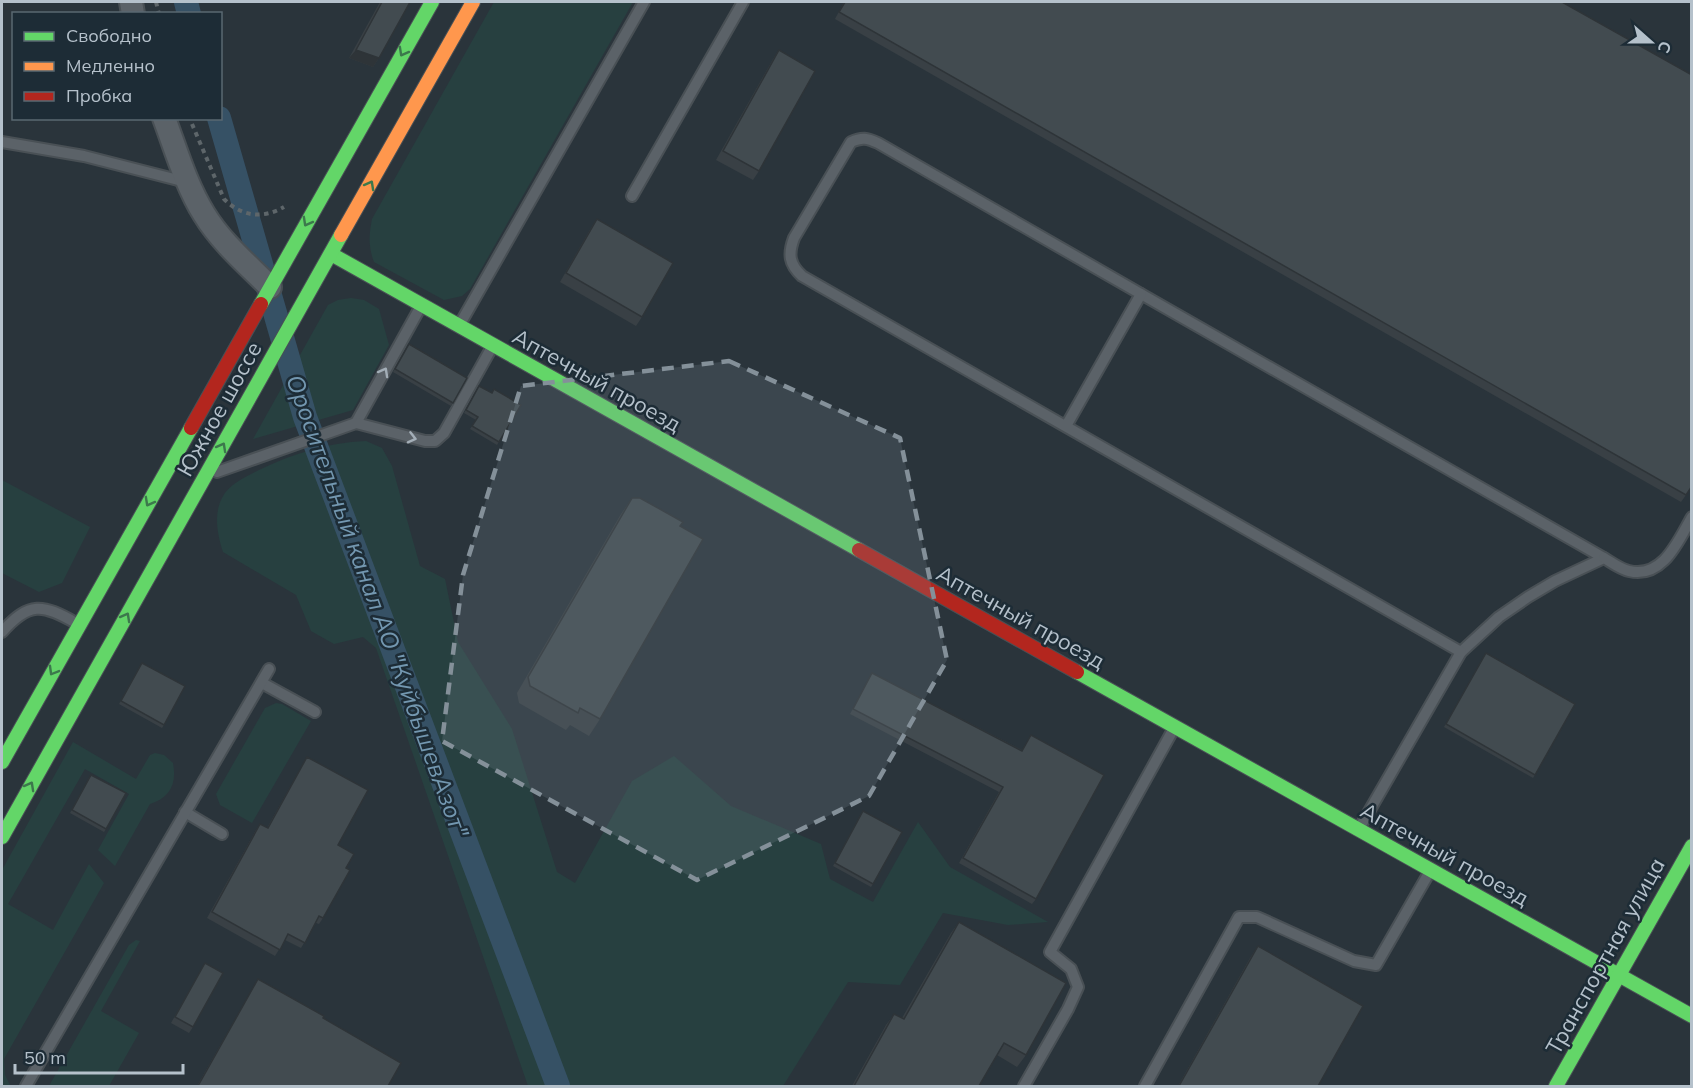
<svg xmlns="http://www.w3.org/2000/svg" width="1693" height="1088" font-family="Mulish,sans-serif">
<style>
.green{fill:#274040}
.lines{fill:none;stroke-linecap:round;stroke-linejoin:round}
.canal{stroke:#365165;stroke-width:24}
.lane-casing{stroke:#495055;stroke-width:14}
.street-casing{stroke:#495055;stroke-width:26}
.fast-casing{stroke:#495055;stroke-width:16}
.slow-casing{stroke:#495055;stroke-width:16}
.jam-casing{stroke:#495055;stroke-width:16}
.path{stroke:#5e666a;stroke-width:4;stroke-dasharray:4.5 4.5;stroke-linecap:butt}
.lane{stroke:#5b6268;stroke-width:10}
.street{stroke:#5b6268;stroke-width:22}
.fast{stroke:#63d668;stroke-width:14}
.slow{stroke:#ff974d;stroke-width:14}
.jam{stroke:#b3261e;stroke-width:14}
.wall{fill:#394045}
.shaded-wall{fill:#2e3438}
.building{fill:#424b50;stroke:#2e3438;stroke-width:1.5}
.oneway{stroke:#3c784c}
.oneway2{stroke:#a3aeb7}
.marked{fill:#849099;fill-opacity:0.2;stroke:#849099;stroke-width:4.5;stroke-dasharray:12 8;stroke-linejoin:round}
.labels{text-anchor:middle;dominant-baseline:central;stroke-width:5;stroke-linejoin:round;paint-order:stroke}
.street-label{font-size:22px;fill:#b5c1cb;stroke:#1d2c36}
.water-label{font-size:24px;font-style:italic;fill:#7397b0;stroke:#1d2c36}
</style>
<rect width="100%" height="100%" fill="#2a343b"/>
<g class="green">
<path d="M494 2H633L470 289 462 296 444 300 374 262C368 246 369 235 372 219Z"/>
<path d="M351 298 364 300 379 309 389 345 353 410 253 439 328 305 338 300Z"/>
<path d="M366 441 382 448 392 466 420 566 445 579 458 642 512 729 557 872 575 883 632 781 674 756 731 806 821 844 830 879 873 902 918 822 950 867 1048 922 1008 925 943 913 900 985 848 982 783 1086H528L376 648 363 637 334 644 311 631 296 595 223 552C218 536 213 515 222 498 229 484 246 477 259 470 295 453 326 443 366 441Z"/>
<path d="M2 480 90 527 62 583 39 592 2 573Z"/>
<path d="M276 703 282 704 311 721 252 823 220 805 216 794 265 708Z"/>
<path d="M73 742 136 779 150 755 155 753 164 755 173 763C177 784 170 798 150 804L115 866 98 850 129 794 85 769 8 904 53 930 89 864 104 883 4 1059 5 1075 10 1085 2 1086V870Z"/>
<path d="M136 940 140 941 101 1011 139 1033 109 1086H49L129 945Z"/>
</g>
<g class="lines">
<g class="canal">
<path d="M186 2 189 14"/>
<path d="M219 118 305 417 558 1086"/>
</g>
<defs>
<g id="lane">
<path d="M2 142 84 156 186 182"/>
<path d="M632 196 743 2"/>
<path d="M1141 294 1604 558 1555 581 1528 597 1499 617 1461 652 1360 827"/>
<path d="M460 324 644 2"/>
<path d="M356 423 421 306"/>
<path d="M1066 426 1141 294 878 143C867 138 862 137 851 142L794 238C788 254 789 264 802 276L1461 652"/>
<path d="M217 472 356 423 425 441H435L444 433 492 347"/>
<path d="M1604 558C1611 562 1620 569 1629 571 1663 579 1678 541 1692 517"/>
<path d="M2 632C29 601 43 604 76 623"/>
<path d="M262 683 315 712"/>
<path d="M185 812 222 834"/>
<path d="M26 1086 269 669"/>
<path d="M1024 1086 1068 1009 1078 987 1071 969 1050 952 1173 730"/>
<path d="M1145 1086 1239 917H1257L1354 961 1376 965 1429 873"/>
</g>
<g id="street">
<path d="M131 2 133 14"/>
<path d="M164 118C176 150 186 185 204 214 221 242 247 264 270 287"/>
</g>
<g id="fast">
<path d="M331 254 859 550"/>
<path d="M261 304 432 2"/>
<path d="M1077 672 1692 1016"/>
<path d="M2 762 191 428"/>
<path d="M2 837 341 235"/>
<path d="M1556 1086 1692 846"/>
</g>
<path id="slow" d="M341 235 473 2"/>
<g id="jam">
<path d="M191 428 261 304"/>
<path d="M859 550 1077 672"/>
</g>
</defs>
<use href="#lane" class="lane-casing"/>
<use href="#street" class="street-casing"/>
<use href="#fast" class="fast-casing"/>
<use href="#slow" class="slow-casing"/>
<use href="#jam" class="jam-casing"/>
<g class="path">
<path d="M156 2 159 14"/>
<path d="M192 124 224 199C242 217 263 219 284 207"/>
</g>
<use href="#lane" class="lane"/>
<use href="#street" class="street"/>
<use href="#fast" class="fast"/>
<use href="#slow" class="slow"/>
<use href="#jam" class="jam"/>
</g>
<g class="wall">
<path d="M380 2H410L379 58 373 67 349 58Z"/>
<path d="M844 2H1562L1686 495 1681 502 835 19Z"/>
<path d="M779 50 759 171 753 180 716 160 773 59Z"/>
<path d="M597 219 642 317 636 326 560 282 591 228Z"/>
<path d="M407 347 453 403 451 406 393 372Z"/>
<path d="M477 389 492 393 521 405 497 445 470 429 476 420 464 413Z"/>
<path d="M632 498 680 526 600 719 589 736 570 725 566 730 519 703 517 693 621 514Z"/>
<path d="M1484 656 1535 775 1533 778 1444 727Z"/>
<path d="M140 666 164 725 162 728 119 704Z"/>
<path d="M872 673 1022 750 1031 735 1036 899 1032 904 959 863 999 792 850 714Z"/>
<path d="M307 757 346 868 323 918 319 924 316 923 301 948 285 940 275 956 207 918 256 830 260 824 267 828Z"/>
<path d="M89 778 106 829 104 832 70 813Z"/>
<path d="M861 814 873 884 871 887 833 866Z"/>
<path d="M959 922 1026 1055 1017 1067 997 1055 979 1086H852L886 1025 894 1014 902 1018 951 933Z"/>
<path d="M1258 946 1318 1086H1178L1250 958Z"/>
<path d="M205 963 193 1027 189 1033 171 1023Z"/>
<path d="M258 979 323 1018 388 1086H197Z"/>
</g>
<path class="shaded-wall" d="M356 50 379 58 373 67 349 58Z"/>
<g class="building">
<path d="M382 2H410L379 58 356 50Z"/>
<path d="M845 2H1562L1692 75V486L1686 495 839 12Z"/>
<path d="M779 50 815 71 759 171 723 151Z"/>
<path d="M597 219 673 263 642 317 566 273Z"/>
<path d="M409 344 467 378 453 403 395 369Z"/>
<path d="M479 386 492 393 494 389 521 405 499 442 472 426 478 417 466 410Z"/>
<path d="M632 498H640L683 522 680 526 703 539 600 719 580 708 578 713 530 686 528 677Z"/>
<path d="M1486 653 1575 704 1535 775 1446 724Z"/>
<path d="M142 663 185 686 164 725 121 701Z"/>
<path d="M872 673 1022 751 1031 735 1104 775 1036 899 963 858 1003 787 853 709Z"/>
<path d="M307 757 368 790 338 845 354 854 346 868 350 870 323 918 319 916 305 943 288 934 280 950 212 912 260 824 268 828Z"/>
<path d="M91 775 126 793 106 829 72 810Z"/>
<path d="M863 811 902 832 873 884 835 863Z"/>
<path d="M959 922 1066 983 1026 1055 1004 1043 979 1086H854L894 1014 904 1019Z"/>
<path d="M1258 946 1363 1006 1318 1086H1179Z"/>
<path d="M205 963 223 973 193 1027 175 1017Z"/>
<path d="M258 979 324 1016 323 1018 401 1063 388 1086H198Z"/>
</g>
<defs><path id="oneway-chevron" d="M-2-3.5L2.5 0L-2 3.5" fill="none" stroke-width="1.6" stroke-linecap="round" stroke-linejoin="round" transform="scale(1.5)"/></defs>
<g class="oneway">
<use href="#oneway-chevron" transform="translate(403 52) rotate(119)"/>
<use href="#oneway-chevron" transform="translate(370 185) rotate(-61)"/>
<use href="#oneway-chevron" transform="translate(307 222) rotate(119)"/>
<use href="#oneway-chevron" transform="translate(222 447) rotate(-61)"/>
<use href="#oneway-chevron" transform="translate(149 502) rotate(119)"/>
<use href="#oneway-chevron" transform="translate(126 617) rotate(-61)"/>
<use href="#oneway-chevron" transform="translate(53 671) rotate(120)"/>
<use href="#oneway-chevron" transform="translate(30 786) rotate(-61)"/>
</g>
<g class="oneway2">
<use href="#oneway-chevron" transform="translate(384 372) rotate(-61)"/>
<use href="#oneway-chevron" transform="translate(412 438) rotate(14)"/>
</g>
<path class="marked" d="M729 361 900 438 947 660 869 796 697 880 442 741 463 575 521 386Z"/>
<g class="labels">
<g class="street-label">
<text transform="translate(597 380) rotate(29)">Аптечный проезд</text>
<text transform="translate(219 409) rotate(-61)">Южное шоссе</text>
<text transform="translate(1021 617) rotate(29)">Аптечный проезд</text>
<text transform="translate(1445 854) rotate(29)">Аптечный проезд</text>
<text transform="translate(1605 956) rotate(-61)">Транспортная улица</text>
</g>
<g class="water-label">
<text transform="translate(378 606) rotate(70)">Оросительный канал АО "КуйбышевАзот"</text>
</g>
</g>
<rect width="1693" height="1088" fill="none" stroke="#b5c1cb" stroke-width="6"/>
<rect x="12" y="12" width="210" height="108" fill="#1d2c36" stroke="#5a6872" stroke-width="1.5"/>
<rect x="24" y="32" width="30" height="9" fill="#63d668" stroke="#5a6872" stroke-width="1.5"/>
<text x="66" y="42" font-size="18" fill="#b5c1cb">Свободно</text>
<rect x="24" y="62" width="30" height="9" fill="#ff974d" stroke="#5a6872" stroke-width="1.5"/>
<text x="66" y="72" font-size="18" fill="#b5c1cb">Медленно</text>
<rect x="24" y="92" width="30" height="9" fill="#b3261e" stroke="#5a6872" stroke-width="1.5"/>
<text x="66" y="102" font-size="18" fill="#b5c1cb">Пробка</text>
<g transform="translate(1651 42) rotate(111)" stroke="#1d2c36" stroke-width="4.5" paint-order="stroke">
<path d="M0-4.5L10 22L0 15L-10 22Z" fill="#b5c1cb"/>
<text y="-9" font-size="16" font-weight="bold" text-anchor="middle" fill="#b5c1cb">С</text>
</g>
<path d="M15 1064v9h168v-9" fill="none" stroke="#b5c1cb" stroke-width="3"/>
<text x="24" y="1064" font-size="18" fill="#b5c1cb" stroke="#1d2c36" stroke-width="4.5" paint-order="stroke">50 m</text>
</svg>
